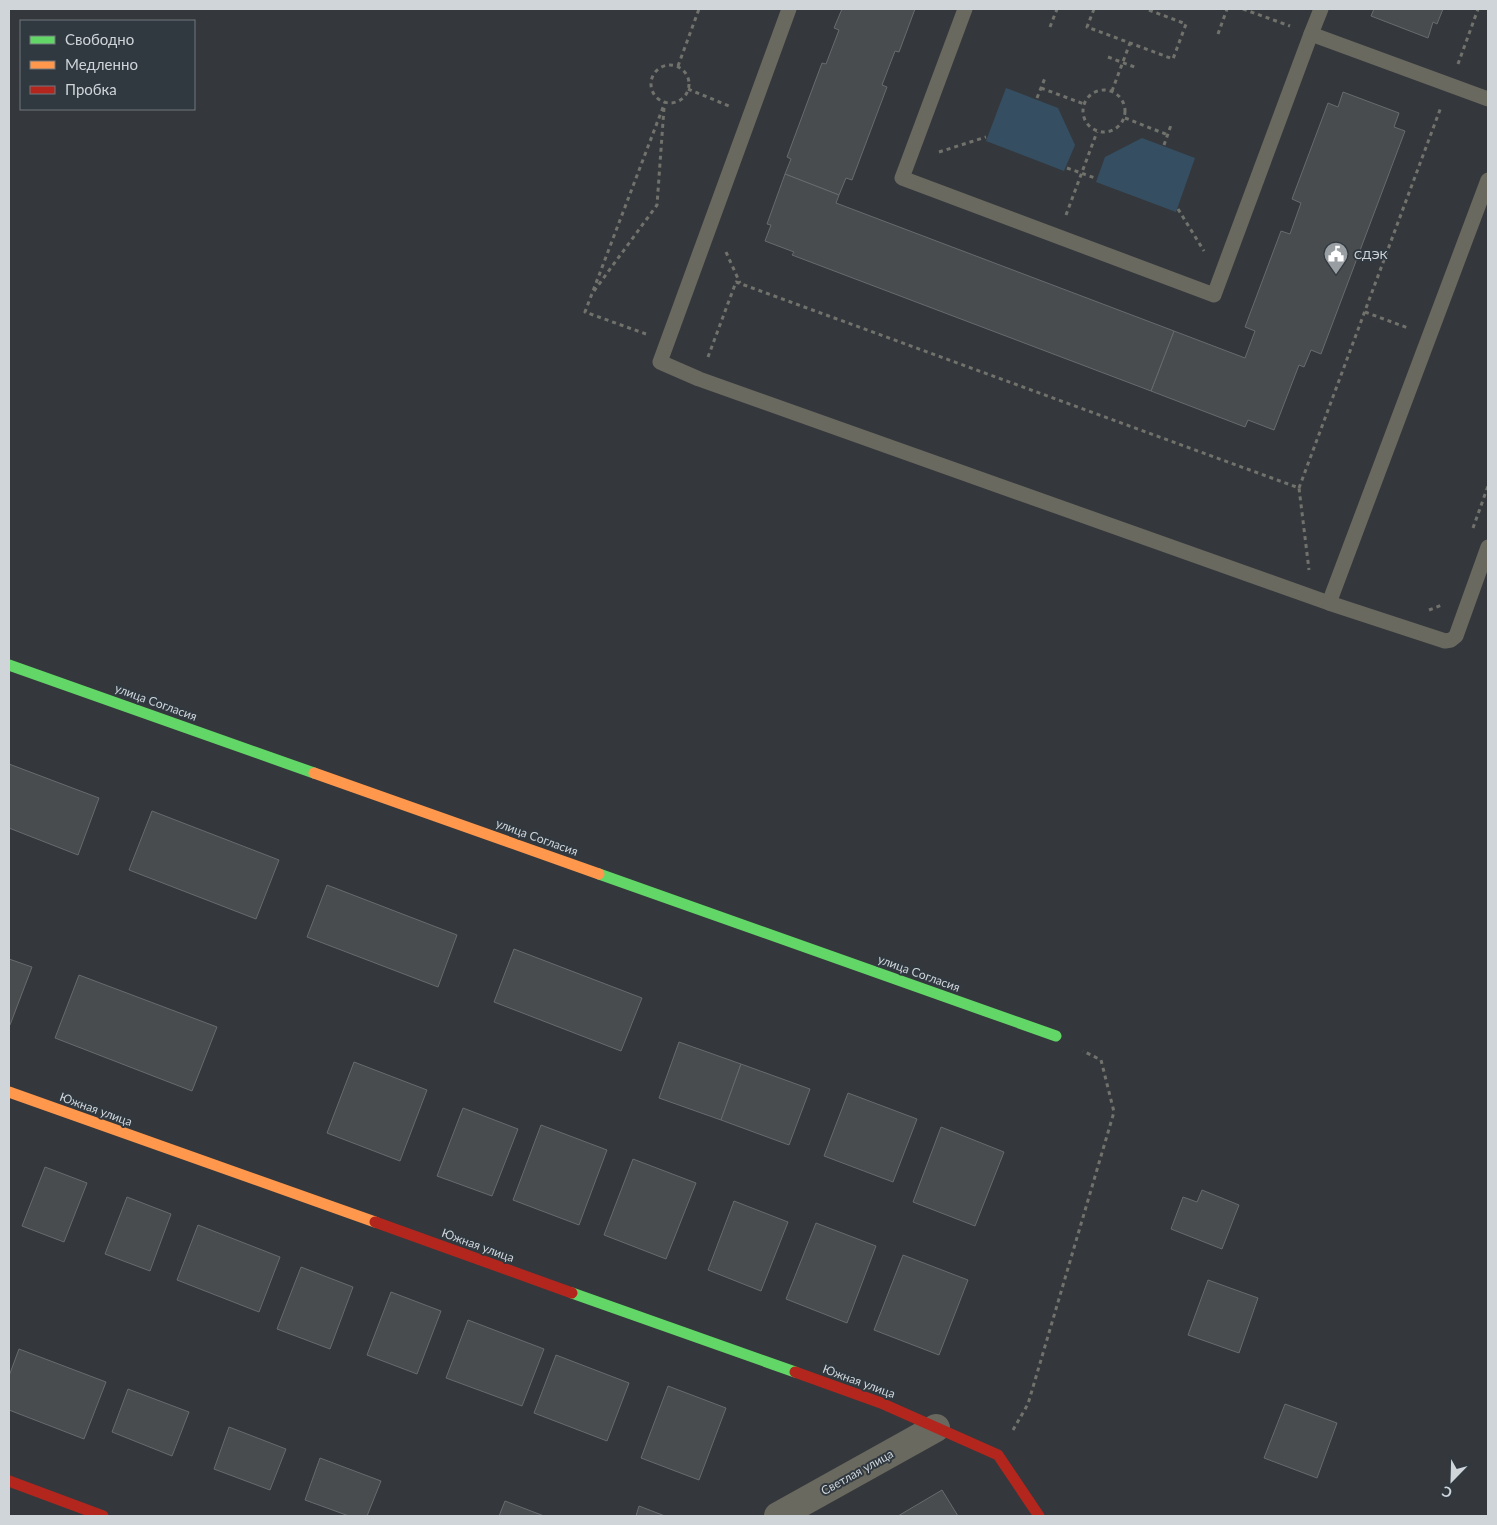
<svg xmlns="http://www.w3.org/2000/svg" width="1497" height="1525" font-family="Lato,sans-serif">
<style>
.green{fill:#354e61}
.building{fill:#494c4f;stroke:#676b6e}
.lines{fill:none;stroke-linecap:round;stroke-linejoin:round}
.path{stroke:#71726c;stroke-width:3;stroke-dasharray:4 4;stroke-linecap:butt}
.lane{stroke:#6a695f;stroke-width:15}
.street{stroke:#6a695f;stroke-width:28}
.fast{stroke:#63d668;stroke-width:11}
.slow{stroke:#ff974d;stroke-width:11}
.jam{stroke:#b3261e;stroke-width:11}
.labels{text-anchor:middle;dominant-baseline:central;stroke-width:4;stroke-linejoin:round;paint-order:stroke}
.poi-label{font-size:12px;fill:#cfd5d9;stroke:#303840;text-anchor:start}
.street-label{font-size:12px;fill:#cfd5d9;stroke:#303840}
</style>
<rect width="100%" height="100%" fill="#34383c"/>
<g class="green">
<path d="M1006 88 1058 108 1075 145 1064 171 986 141Z"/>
<path d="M1142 138 1195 158 1176 212 1096 182 1105 157Z"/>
</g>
<g class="building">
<path d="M842 9H915L899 52 895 51 882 85 887 87 852 180 846 178 839 195 785 174 791 159 787 157 822 63 826 64 839 30 834 28Z"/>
<path d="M1374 9H1443L1437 24 1433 22 1428 38 1371 16Z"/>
<path d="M1343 92 1399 113 1394 127 1405 131 1321 354 1311 350 1304 367 1299 365 1274 430 1248 420 1245 427 1151 391 1174 331 1245 358 1255 331 1245 327 1281 231 1290 234 1301 203 1292 199 1328 103 1338 107Z"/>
<path d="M785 174 839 195 836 203 1174 331 1151 391 792 255 794 252 765 241 771 225 767 224Z"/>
<path d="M9 764 99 798 78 855 9 828Z"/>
<path d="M152 811 279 860 256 919 129 870Z"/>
<path d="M327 885 457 935 438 987 307 937Z"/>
<path d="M514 949 642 998 621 1051 494 1002Z"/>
<path d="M9 959 32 967 10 1025H9Z"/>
<path d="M79 975 217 1027 192 1091 55 1038Z"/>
<path d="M679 1042 741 1064 721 1120 659 1098Z"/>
<path d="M354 1062 427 1090 400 1161 327 1133Z"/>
<path d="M741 1064 810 1089 789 1145 721 1120Z"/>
<path d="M848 1093 917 1119 893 1182 824 1156Z"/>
<path d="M463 1108 518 1129 492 1196 437 1176Z"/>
<path d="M541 1125 607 1150 579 1225 513 1200Z"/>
<path d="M941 1127 1004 1152 975 1226 913 1202Z"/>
<path d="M633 1159 696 1183 666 1259 604 1235Z"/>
<path d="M45 1167 87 1183 64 1242 22 1226Z"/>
<path d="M1202 1190 1239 1205 1222 1249 1171 1229 1183 1197 1197 1202Z"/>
<path d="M127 1197 171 1214 150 1271 105 1254Z"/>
<path d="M734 1201 788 1222 761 1291 708 1270Z"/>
<path d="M816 1223 876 1246 847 1323 786 1299Z"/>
<path d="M198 1225 280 1257 259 1312 177 1280Z"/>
<path d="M903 1255 968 1280 939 1355 874 1330Z"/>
<path d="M301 1267 353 1287 330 1349 277 1329Z"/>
<path d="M1208 1280 1258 1298 1239 1353 1188 1335Z"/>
<path d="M391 1292 441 1311 417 1374 367 1355Z"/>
<path d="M468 1320 544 1349 522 1406 446 1378Z"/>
<path d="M19 1349 106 1382 84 1439 9 1410V1376Z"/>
<path d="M556 1355 629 1383 607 1441 534 1413Z"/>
<path d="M668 1386 726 1408 699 1480 641 1458Z"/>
<path d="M128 1389 189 1412 172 1456 112 1432Z"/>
<path d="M1285 1404 1337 1423 1317 1478 1264 1458Z"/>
<path d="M229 1427 286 1449 270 1490 214 1469Z"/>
<path d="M320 1458 381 1481 367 1516H349L305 1500Z"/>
<path d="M942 1490 958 1516H898Z"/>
<path d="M505 1501 544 1516H499Z"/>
<path d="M639 1506 665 1516H636Z"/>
</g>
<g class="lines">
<g class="path">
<path d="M1094 9 1087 27 1173 59 1186 24 1146 9"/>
<path d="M1243 9 1290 26"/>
<path d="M1050 27 1057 9"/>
<path d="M1218 34 1227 9"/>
<path d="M1108 57 1137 68"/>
<path d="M1458 64 1478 9"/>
<circle cx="670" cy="84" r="19"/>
<path d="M678 66 699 9"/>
<path d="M1041 88 1084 104"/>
<path d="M688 89 729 106"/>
<circle cx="1104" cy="111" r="21"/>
<path d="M1112 91 1130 43"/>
<path d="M1037 98 1045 78"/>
<path d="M1125 118 1168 135"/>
<path d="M1164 145 1171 125"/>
<path d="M939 152 986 137"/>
<path d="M1067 168 1095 178"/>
<path d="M1178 209 1204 251"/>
<path d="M1066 215 1097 132"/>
<path d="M726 252 740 283"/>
<path d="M594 291 657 205 664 108"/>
<path d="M1365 312 1408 328"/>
<path d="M646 334 585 312 665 102"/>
<path d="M708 357 736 282 1299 488 1309 570"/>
<path d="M1299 488 1441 107"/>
<path d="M1473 528 1488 486"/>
<path d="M1429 610 1442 605"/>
<path d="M1013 1430 1028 1404 1114 1112 1101 1060 1083 1051"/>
</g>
<g class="lane">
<path d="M789 9 660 362 699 379 1329 603"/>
<path d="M965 9 902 178 1214 295 1311 34"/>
<path d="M1321 9 1311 34 1488 99"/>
<path d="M1488 180 1329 603 1445 641 1451 640 1456 636 1488 547"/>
</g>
<path class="street" d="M778 1516 936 1428"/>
<g class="fast">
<path d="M9 665 314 773"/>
<path d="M599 874 1056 1036"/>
<path d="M572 1293 795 1372"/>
</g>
<g class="slow">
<path d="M314 773 599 874"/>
<path d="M9 1092 375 1222"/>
</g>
<g class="jam">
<path d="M375 1222 572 1293"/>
<path d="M795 1372 881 1403 998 1455 1039 1516"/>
<path d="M9 1481 103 1516"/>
</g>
</g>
<defs>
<symbol id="civic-pin" viewBox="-11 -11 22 30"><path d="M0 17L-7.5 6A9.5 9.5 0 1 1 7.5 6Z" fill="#999ea2" stroke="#303840"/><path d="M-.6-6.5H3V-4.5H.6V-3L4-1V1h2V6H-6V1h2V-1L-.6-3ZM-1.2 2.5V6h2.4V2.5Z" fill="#fff"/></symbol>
</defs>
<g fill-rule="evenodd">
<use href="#civic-pin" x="1322" y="240" width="28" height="38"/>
</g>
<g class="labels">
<g class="poi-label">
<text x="1354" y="254">СДЭК</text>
</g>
<g class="street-label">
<text transform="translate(156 702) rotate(20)">улица Согласия</text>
<text transform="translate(537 837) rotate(20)">улица Согласия</text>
<text transform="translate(919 973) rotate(20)">улица Согласия</text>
<text transform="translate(96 1109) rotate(20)">Южная улица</text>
<text transform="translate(478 1245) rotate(20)">Южная улица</text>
<text transform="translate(859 1381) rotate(20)">Южная улица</text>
<text transform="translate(857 1472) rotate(-29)">Светлая улица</text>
</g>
</g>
<rect width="1497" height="1525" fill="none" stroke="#cfd5d9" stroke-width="20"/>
<rect x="20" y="20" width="175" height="90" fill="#303840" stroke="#70777d"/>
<rect x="30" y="36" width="25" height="8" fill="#63d668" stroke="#70777d"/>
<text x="65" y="45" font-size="15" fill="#cfd5d9">Свободно</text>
<rect x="30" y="61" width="25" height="8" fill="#ff974d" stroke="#70777d"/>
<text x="65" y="70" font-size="15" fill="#cfd5d9">Медленно</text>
<rect x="30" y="86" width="25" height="8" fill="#b3261e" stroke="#70777d"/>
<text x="65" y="95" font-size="15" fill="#cfd5d9">Пробка</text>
<g transform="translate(1452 1480) rotate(203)" stroke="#303840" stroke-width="4" paint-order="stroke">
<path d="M0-4L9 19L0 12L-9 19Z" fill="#cfd5d9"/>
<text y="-8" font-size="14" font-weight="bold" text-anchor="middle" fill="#cfd5d9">С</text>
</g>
</svg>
